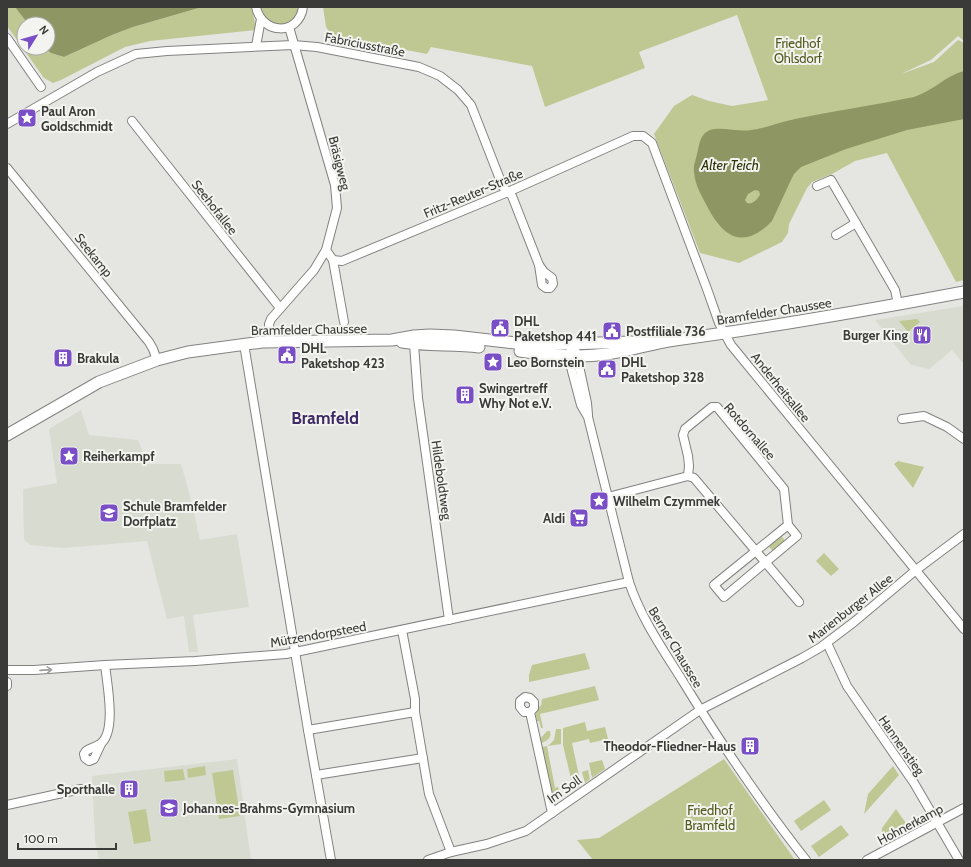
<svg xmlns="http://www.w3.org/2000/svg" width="971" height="867" font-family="Cabin,sans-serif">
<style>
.built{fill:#d8dbcf}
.green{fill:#bfc893}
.water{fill:#8e9663;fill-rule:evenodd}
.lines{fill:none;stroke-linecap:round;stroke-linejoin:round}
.minor-casing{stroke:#82837f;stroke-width:10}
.major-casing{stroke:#82837f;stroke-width:13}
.minor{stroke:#fff;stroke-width:8}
.major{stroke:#fff;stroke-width:11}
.oneway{stroke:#9c9d9c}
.labels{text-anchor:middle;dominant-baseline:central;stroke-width:4;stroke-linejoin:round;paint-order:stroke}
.park-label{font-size:13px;fill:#50581c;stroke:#f3f4ef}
.street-label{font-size:13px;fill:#3a3b39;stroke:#f3f4ef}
.poi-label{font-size:13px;font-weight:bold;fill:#3a3b39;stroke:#f3f4ef;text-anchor:start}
.water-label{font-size:14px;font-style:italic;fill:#2e3308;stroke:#f3f4ef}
.district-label{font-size:17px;font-weight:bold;fill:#3f2b66;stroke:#f3f4ef}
</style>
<rect width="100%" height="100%" fill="#e5e6e2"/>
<g class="built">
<path d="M964 306V364L952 350 929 369 911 365 875 320Z"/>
<path d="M81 410 89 435 138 440 147 464H181L189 492 200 540 237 534 249 607 193 615 198 652H189L184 616 167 619 147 541 63 548 31 545 24 540 23 489 57 483 49 429Z"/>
<path d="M237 759 251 860H99L95 840 92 776Z"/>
</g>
<g class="green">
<path d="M7 7H15L28 24H24V48H44L51 53 64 57 112 35 133 27 202 7H252L256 30 150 41 125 47 61 80 53 83 44 78 7 26Z"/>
<path d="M260 7H299C293 32 267 30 260 7Z"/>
<path d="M323 7H964V41L958 36 931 60 901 74 934 62 958 40 964 43V280L956 282 887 153 855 161 832 174 812 182 807 188 789 224 788 233 782 242 739 263 700 253 654 134 674 106 692 95 709 101 732 106 768 100 737 15 639 52 645 68 545 107 532 66 431 47 427 54 332 36 326 27Z"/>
<path d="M917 319 920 322 908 332 899 321Z"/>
<path d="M898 461 924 467 913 488 894 464Z"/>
<path d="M781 535 785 541 773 551 768 546Z"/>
<path d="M824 553 839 569 831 576 816 561Z"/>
<path d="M585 653 590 669 529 682V675L532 665Z"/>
<path d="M595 686 599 700 540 714 543 728H541L539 721H537L536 715 537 707 541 706 542 699Z"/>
<path d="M585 722 587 731 605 727 608 739 590 743 589 739 572 743 581 785 575 790 573 787 563 745V728Z"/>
<path d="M556 729H561V744L548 746 554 740Z"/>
<path d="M547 731H550C552 738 547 741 541 743L540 739Z"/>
<path d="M547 746 555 788 558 787 560 794 563 796 558 798 552 794 542 747Z"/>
<path d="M724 759 795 860H593L577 840 599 838Z"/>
<path d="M602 760 605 769 592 778 589 763Z"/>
<path d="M205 766 206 775 188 778 187 769Z"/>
<path d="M893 766 899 775 864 814 868 794Z"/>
<path d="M183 769 185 780 165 782 164 771Z"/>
<path d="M233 770 240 816 219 819 212 773Z"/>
<path d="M588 770 590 779 585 783 582 772Z"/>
<path d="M824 800 831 810 801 831 794 821Z"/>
<path d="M146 809 151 841 134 844 128 812Z"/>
<path d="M896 809 908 826 881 841 882 828Z"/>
<path d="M841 825 849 835 819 857 811 846Z"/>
</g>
<g class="water">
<path d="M15 7H202L133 27 112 35 64 57 51 53 44 48H48V24H28Z"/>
<path d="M964 71V119L907 130 846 149 801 167 794 174 790 182 772 221C744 250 724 238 708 208 702 196 695 186 694 172 693 165 696 160 697 154 699 147 699 140 704 134 714 123 737 133 751 130 766 128 780 122 795 119 834 111 875 105 914 97 933 91 945 76 964 71ZM755 190 759 191 760 195C757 199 753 205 747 203L745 200 748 194Z"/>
</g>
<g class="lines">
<defs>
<g id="minor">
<path d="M256 7C262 35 299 36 303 7"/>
<path d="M7 38 41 87"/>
<path d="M256 46 261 19"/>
<path d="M132 121 280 308"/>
<path d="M7 124 97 72 136 54 167 51 293 45 317 47 419 67 440 76 458 90 471 105 503 187 512 196 539 265"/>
<path d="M7 168 149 342 153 349 157 360"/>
<path d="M817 186 831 180 895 290 898 304"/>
<path d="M836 235 856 223"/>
<path d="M326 250 333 260 342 261 508 192 633 136H643L652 143 707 289 719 323 731 345 964 629"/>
<path d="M333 260 344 322"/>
<path d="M539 265 544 272 552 278 553 284 550 288H546L542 285Z"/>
<path d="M270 342 269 324 271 319 314 270 326 250 337 208 335 185 289 27"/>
<path d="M244 344 308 730 331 860"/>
<path d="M414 344 418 398 449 620"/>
<path d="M574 345 568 356 581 405 588 417 629 582C641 618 662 648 682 680 720 742 761 803 806 860"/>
<path d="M576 352 587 403 588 415"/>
<path d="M902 419 924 416 947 427 964 439"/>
<path d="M688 476 689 466 688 456 683 435 685 429 712 407H717L784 489 788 525"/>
<path d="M608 497 688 476 694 478 799 602"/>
<path d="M788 525 797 536 724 597 714 585Z"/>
<path d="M402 630 415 699V712L429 794 451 852"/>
<path d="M827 643 847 686 914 783 959 860"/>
<path d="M7 670H34L105 665 195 661 286 654 629 582"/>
<path d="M7 682V686"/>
<path d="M530 712H524L520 707V701L525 697 530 698 534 702V708L530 712 552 813"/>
<path d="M308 730 415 712"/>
<path d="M101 744 94 759 89 761 85 758 84 754 86 751C90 748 96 747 100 744 117 733 107 683 105 665"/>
<path d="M316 775 423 758"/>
<path d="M7 805 81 789"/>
<path d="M428 860 451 852 487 844 526 831 700 710 802 658 821 647 854 622 916 570 964 534"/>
<path d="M867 860 964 808"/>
</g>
<g id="major">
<path d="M402 342C428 346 454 344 479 347"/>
<path d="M520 351C549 355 578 358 607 354 630 351 652 343 675 340 772 327 868 310 964 292"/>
<path d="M7 435 99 382 157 360 188 352 262 342 392 340 414 336 430 335 454 336 533 345 631 342 655 343"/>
</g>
</defs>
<use href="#minor" class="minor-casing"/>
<use href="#major" class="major-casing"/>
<use href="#minor" class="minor"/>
<use href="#major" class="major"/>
</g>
<defs><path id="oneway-shaft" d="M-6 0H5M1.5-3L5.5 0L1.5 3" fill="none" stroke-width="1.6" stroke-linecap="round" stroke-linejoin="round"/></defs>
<use class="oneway" href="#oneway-shaft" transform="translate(46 670) rotate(-4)"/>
<defs>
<symbol id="sight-square" viewBox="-11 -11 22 22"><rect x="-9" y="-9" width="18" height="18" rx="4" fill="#794ec7" stroke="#f3f4ef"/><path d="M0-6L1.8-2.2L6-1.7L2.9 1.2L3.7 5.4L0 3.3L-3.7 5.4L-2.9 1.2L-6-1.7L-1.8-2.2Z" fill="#fff"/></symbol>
<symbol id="civic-square" viewBox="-11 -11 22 22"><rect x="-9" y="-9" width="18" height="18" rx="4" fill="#794ec7" stroke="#f3f4ef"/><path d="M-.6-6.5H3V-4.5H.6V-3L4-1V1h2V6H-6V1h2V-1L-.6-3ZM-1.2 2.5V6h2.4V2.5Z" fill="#fff"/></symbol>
<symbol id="restaurant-square" viewBox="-11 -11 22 22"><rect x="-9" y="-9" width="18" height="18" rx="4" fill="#794ec7" stroke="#f3f4ef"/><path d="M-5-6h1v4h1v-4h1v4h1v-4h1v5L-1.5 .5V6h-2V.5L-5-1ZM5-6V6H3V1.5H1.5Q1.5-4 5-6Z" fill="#fff"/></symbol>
<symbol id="building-square" viewBox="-11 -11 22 22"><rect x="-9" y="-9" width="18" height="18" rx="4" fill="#794ec7" stroke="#f3f4ef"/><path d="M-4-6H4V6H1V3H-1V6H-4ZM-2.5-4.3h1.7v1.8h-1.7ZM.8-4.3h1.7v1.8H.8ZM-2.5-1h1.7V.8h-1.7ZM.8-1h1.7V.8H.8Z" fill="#fff"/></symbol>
<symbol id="school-square" viewBox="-11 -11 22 22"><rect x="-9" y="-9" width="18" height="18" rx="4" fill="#794ec7" stroke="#f3f4ef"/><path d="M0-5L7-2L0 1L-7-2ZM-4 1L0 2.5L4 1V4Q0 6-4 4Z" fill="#fff"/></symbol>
<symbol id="supermarket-square" viewBox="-11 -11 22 22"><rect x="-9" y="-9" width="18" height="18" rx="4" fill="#794ec7" stroke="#f3f4ef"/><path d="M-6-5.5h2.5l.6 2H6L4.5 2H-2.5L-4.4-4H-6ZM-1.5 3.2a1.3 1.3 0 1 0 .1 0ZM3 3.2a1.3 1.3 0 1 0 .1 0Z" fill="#fff"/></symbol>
</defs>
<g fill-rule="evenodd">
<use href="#sight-square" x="16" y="107" width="22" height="22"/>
<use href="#civic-square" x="489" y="317" width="22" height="22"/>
<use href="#civic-square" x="601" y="320" width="22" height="22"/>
<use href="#restaurant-square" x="911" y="324" width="22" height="22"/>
<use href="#civic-square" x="276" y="344" width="22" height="22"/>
<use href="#building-square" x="52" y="347" width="22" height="22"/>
<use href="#sight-square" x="482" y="351" width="22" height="22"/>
<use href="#civic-square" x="596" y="358" width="22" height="22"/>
<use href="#building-square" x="454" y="384" width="22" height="22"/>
<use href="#sight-square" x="58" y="445" width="22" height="22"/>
<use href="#sight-square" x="588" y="490" width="22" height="22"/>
<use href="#school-square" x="98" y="502" width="22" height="22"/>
<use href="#supermarket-square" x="568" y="507" width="22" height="22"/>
<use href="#building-square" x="739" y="735" width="22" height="22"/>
<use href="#building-square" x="118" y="778" width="22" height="22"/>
<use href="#school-square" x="158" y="797" width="22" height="22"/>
</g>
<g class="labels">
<g class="park-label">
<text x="798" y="43">Friedhof<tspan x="798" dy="15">Ohlsdorf</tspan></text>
<text x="710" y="810">Friedhof<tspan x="710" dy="15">Bramfeld</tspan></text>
</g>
<g class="street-label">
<text transform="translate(365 44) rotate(11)">Fabriciusstraße</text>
<text transform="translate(340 163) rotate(76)">Bräsigweg</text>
<text transform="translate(473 193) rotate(-23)">Fritz-Reuter-Straße</text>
<text transform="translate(215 207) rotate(52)">Seehofallee</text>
<text transform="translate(94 255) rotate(51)">Seekamp</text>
<text transform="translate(774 311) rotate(-9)">Bramfelder Chaussee</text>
<text transform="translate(309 329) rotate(-1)">Bramfelder Chaussee</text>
<text transform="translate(781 387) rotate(51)">Anderheitsallee</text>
<text transform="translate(750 431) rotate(49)">Rotdornallee</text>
<text transform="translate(442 480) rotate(82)">Hildeboldtweg</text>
<text transform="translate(850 608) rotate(-38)">Marienburger Allee</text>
<text transform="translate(318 634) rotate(-10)">Mützendorpsteed</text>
<text transform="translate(676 647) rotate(59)">Berner Chaussee</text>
<text transform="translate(902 745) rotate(55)">Hannenstieg</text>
<text transform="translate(564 789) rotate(-35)">Im Soll</text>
<text transform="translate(910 824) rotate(-28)">Hohnerkamp</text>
</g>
<g class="poi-label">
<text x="41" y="111">Paul Aron<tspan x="41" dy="15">Goldschmidt</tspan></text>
<text x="514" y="321">DHL<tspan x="514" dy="15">Paketshop 441</tspan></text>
<text x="626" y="331">Postfiliale 736</text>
<text x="908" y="335" text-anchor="end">Burger King</text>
<text x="301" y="348">DHL<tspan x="301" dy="15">Paketshop 423</tspan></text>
<text x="77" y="358">Brakula</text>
<text x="507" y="362">Leo Bornstein</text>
<text x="621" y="362">DHL<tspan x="621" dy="15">Paketshop 328</tspan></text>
<text x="479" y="388">Swingertreff<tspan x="479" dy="15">Why Not e.V.</tspan></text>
<text x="83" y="456">Reiherkampf</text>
<text x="613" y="501">Wilhelm Czymmek</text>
<text x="123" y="506">Schule Bramfelder<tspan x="123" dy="15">Dorfplatz</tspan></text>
<text x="565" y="518" text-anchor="end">Aldi</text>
<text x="736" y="746" text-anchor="end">Theodor-Fliedner-Haus</text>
<text x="115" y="789" text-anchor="end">Sporthalle</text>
<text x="183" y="808">Johannes-Brahms-Gymnasium</text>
</g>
<g class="water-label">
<text x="730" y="165">Alter Teich</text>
</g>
<g class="district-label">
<text x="325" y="418">Bramfeld</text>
</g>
</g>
<rect width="971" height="867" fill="none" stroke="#3a3b39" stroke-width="16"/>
<g transform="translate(36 36) rotate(53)"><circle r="19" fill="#f3f4ef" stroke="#a9aaa6"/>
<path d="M0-3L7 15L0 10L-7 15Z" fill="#794ec7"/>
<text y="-6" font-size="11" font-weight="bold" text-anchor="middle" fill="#3a3b39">N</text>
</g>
<path d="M18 843v6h98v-6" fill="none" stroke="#3a3b39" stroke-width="2"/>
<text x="24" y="843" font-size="12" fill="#3a3b39" stroke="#f3f4ef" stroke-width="3" paint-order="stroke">100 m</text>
</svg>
